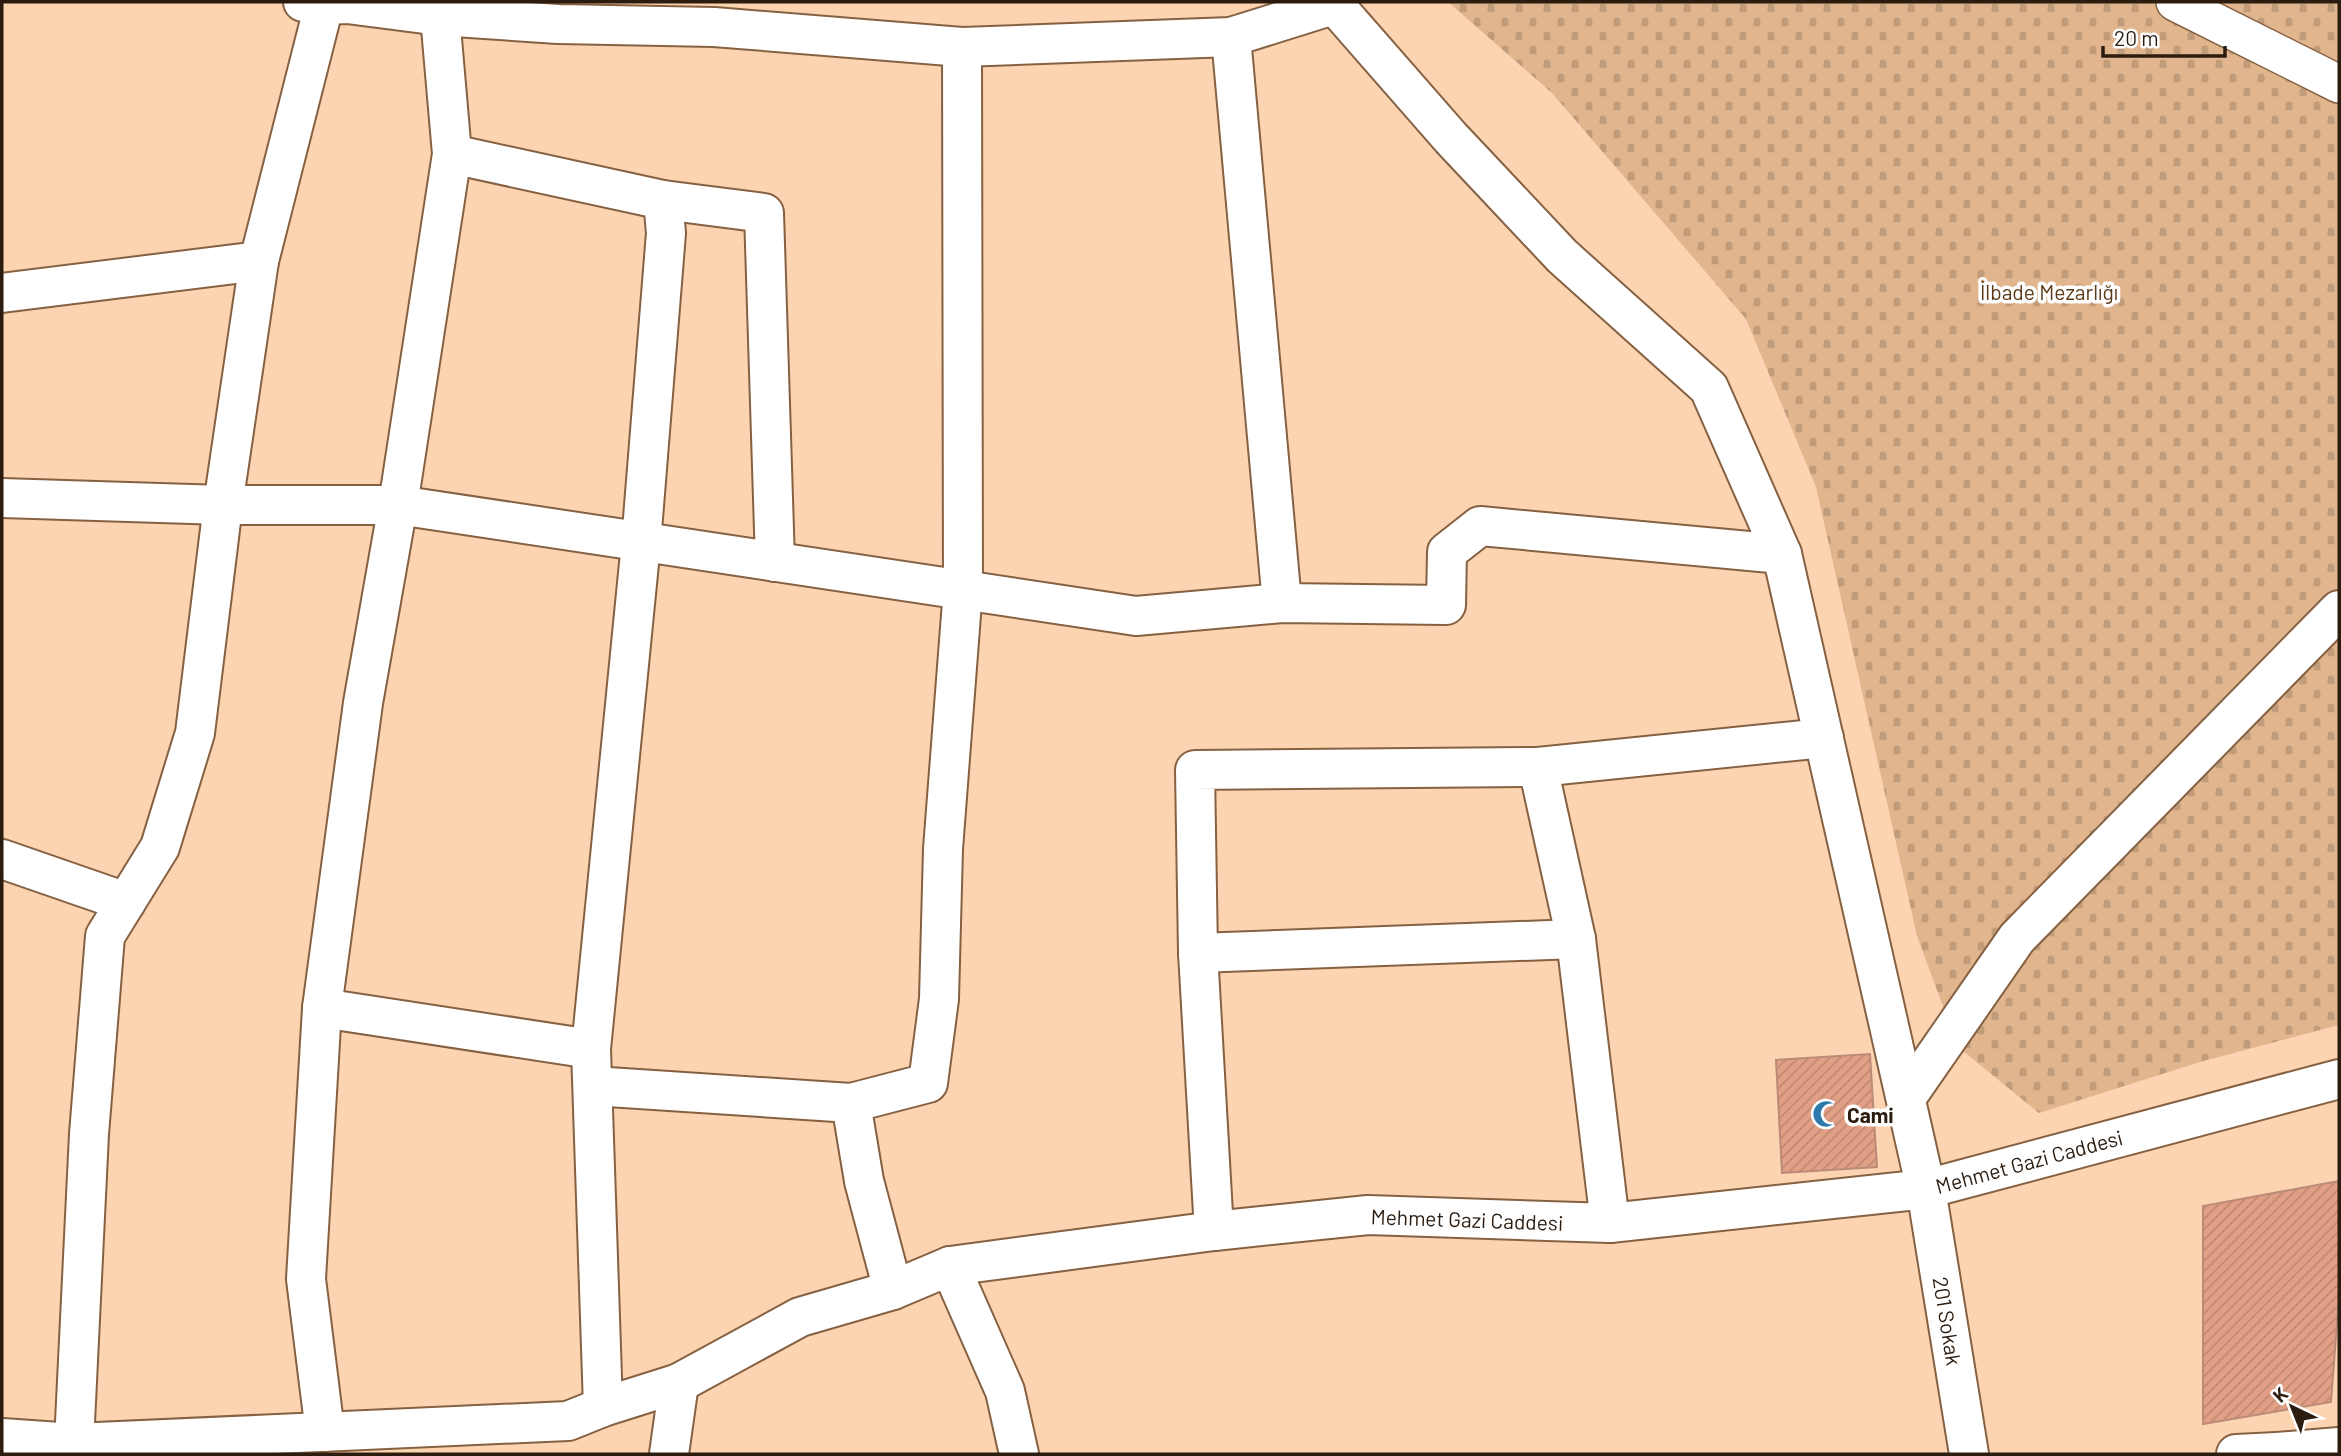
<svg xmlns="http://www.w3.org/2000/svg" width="2341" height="1456" font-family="Barlow,sans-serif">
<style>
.cemetery{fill:url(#cemetery-stones)}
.building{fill:url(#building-hatch);stroke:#bb8b78;stroke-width:2}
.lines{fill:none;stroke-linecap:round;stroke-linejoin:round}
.pedestrian-casing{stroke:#856142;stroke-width:40}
.minor-casing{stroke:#856142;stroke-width:42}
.tertiary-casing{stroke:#856142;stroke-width:42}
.pedestrian{stroke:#fff;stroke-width:37}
.minor{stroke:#fff;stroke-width:38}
.tertiary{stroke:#fff;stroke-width:38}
.labels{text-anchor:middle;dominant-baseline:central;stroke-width:7;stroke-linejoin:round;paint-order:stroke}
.park-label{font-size:21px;fill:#5d3a17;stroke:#fefefe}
.poi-label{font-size:21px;font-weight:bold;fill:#2b1c0f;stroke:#fefefe;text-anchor:start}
.street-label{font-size:21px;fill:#2b1c0f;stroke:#fefefe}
</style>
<defs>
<pattern id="cemetery-stones" width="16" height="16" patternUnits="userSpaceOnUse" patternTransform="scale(1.75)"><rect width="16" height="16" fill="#e1b68f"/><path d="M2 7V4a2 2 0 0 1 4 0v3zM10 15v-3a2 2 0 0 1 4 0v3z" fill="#c19c7a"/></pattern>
<pattern id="building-hatch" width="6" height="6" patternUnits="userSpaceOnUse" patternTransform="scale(1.75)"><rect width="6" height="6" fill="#e1a086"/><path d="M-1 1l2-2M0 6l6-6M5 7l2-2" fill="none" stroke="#c18972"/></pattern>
</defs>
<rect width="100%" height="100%" fill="#fdd4b1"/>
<path class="cemetery" d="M1448 2H2339V1025L2200 1062 2039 1113 1958 1047 1917 936 1816 487 1746 319 1552 93Z"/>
<g class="building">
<path d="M1870 1054 1877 1167 1782 1173 1776 1060Z"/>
<path d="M2339 1181V1297L2331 1402 2203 1424V1206Z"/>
</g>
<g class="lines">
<defs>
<path id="pedestrian" d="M2175 2 2339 84"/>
<g id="minor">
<path d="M303 2 324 5 347 4 440 16 558 24 714 27 962 47 1231 37 1333 5"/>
<path d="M1231 37 1282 603"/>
<path d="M452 154 663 200 666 233 641 543 591 1049 603 1407"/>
<path d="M663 200 764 213 775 562"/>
<path d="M2 293 259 261"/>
<path d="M2 498 223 505H398L1136 616 1282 603 1446 605 1447 552 1480 526 1782 554"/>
<path d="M1538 767 1576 939 1610 1223"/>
<path d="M2 859 126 902"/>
<path d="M1198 953 1576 939"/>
<path d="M322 1008 591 1049"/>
<path d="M593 1086 851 1103"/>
<path d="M1906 1098 2017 938 2339 610"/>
<path d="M1214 1231 1198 953 1195 770 1538 767 1824 738"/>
<path d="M950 1266 1005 1391 1019 1454"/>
<path d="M893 1290 864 1181 851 1103 928 1083 939 999 943 849 963 589 962 47"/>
<path d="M325 1432 306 1279 322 1008 363 703 398 505 452 154 440 16"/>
<path d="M74 1443 89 1134 105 936 160 847 195 733 223 505 259 261 324 5"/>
<path d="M2236 1454 2277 1452"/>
<path d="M2277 1454V1452L2339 1447"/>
</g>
<g id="tertiary">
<path d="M1332 2 1451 138 1562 256 1709 388 1782 554 1926 1189 1969 1454"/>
<path d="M2 1438 74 1443 568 1421 603 1407 679 1383 800 1317 893 1290 950 1266 1214 1231 1368 1215 1610 1223 1926 1189 2339 1079"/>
<path d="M669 1454 679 1383"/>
</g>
</defs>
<use href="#pedestrian" class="pedestrian-casing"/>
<use href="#minor" class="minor-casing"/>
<use href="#tertiary" class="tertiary-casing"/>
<use href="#pedestrian" class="pedestrian"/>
<use href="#minor" class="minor"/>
<use href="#tertiary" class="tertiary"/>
</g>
<defs>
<symbol id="mosque-bare" viewBox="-9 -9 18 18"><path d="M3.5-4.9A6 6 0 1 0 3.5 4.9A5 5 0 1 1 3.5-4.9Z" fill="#2f7aad" stroke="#fefefe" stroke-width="2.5" paint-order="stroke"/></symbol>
</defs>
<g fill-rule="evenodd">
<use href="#mosque-bare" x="1807" y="1095" width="38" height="38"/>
</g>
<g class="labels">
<g class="park-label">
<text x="2049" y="291">İlbade Mezarlığı</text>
</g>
<g class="poi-label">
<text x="1847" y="1114">Cami</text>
</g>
<g class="street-label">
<text transform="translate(2029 1161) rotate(-15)">Mehmet Gazi Caddesi</text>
<text transform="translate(1467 1219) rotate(2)">Mehmet Gazi Caddesi</text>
<text transform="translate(1948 1321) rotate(81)">201 Sokak</text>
</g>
</g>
<rect width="2341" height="1456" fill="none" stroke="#2b1c0f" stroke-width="7"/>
<g transform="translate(2292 1407) rotate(317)" stroke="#fefefe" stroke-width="5" paint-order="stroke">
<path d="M0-5L12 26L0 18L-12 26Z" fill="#2b1c0f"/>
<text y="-10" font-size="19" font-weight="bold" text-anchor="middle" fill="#2b1c0f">K</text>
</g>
<path d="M2103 46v10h122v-10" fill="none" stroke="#2b1c0f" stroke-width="3.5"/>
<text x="2114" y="46" font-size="21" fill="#2b1c0f" stroke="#fefefe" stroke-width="5" paint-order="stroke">20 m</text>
</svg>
